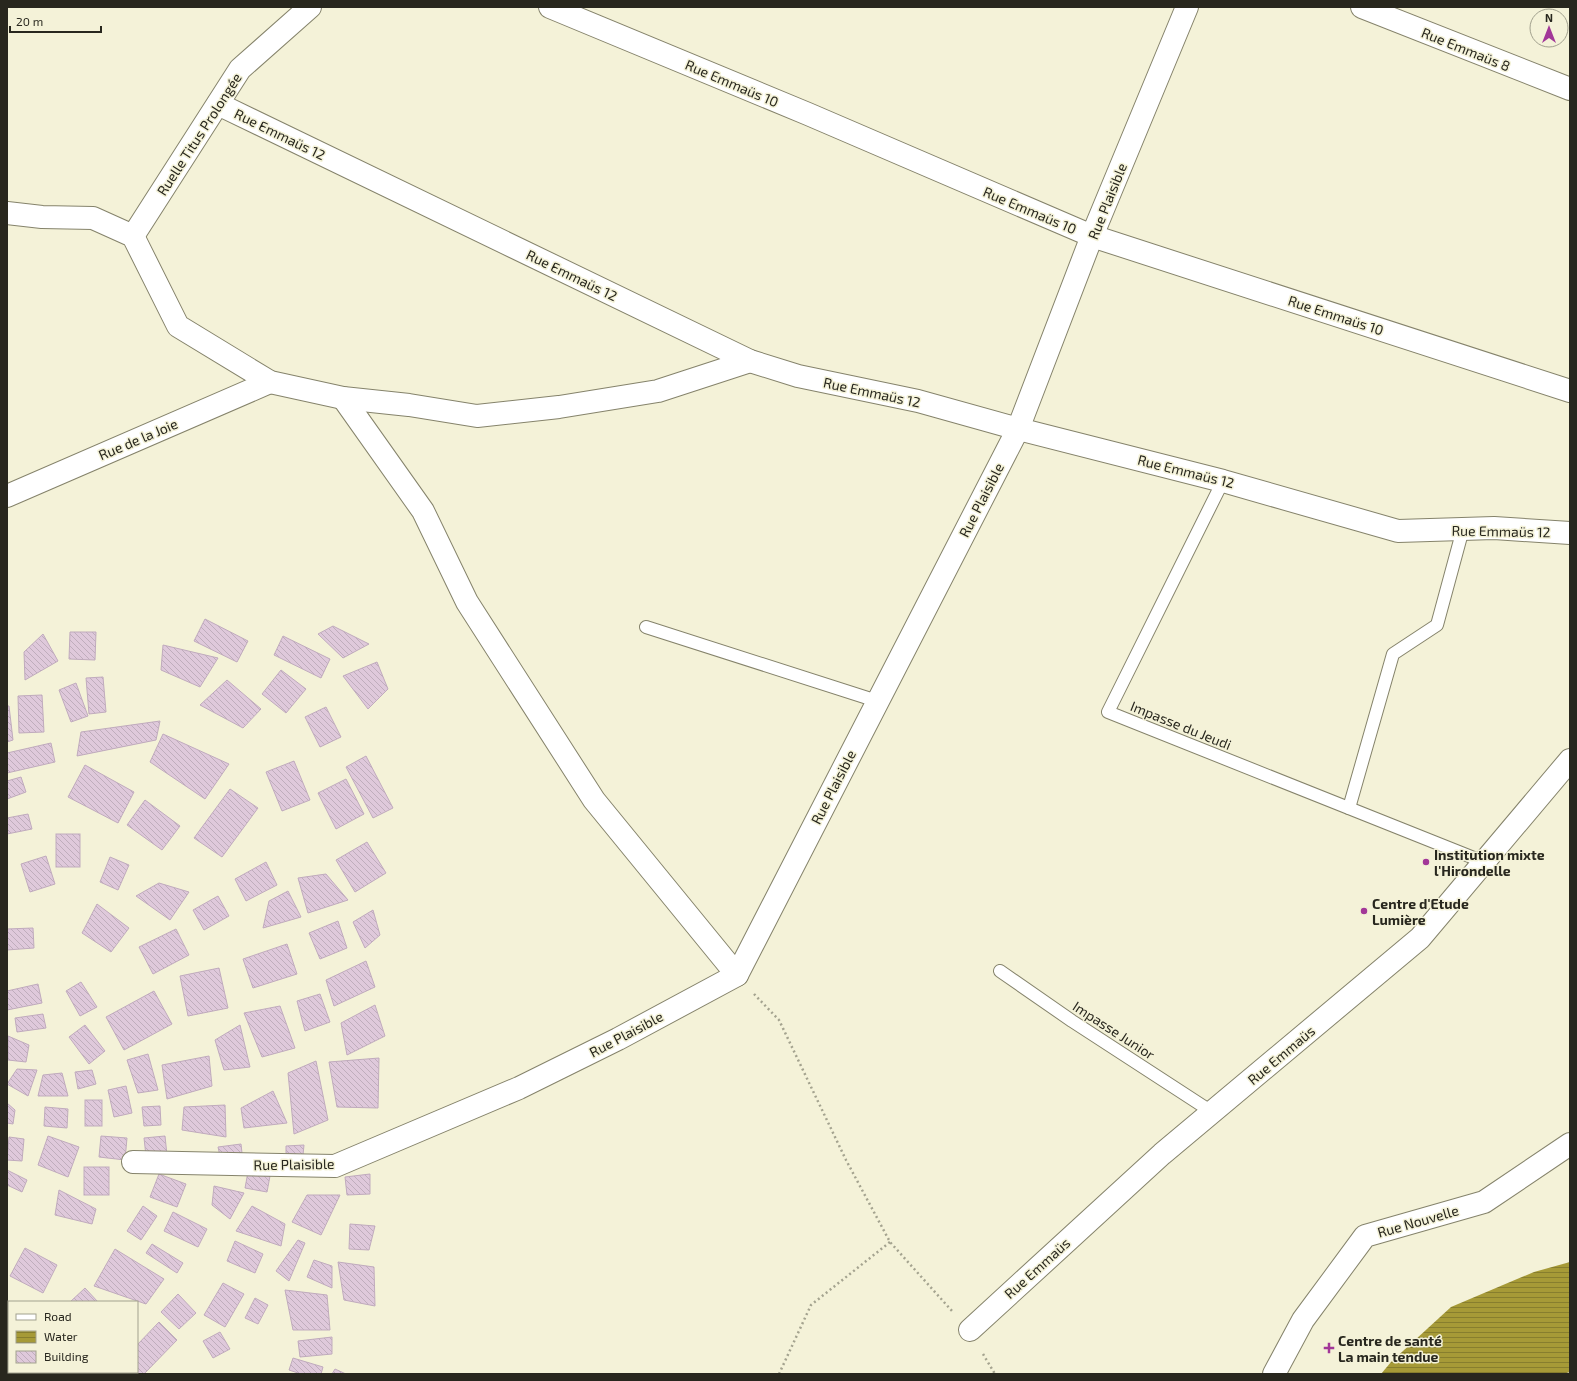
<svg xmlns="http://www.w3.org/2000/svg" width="1577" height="1381" font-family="'Exo 2',sans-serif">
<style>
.water{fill:url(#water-rules)}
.building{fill:url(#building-back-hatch);stroke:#c0abbd}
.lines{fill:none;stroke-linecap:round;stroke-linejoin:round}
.lane-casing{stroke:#85836b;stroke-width:14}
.street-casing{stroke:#85836b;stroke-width:24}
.path{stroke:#a4a38f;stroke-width:2.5;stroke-dasharray:2 3;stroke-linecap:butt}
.lane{stroke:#fff;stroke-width:12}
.street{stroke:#fff;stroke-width:22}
.poi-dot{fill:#a23798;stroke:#f4f2d8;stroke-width:1.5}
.labels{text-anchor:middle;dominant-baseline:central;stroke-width:3;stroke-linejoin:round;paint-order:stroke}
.street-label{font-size:14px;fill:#28271e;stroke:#f4f2d8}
.poi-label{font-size:14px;font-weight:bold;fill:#28271e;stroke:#f4f2d8;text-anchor:start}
</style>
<defs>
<pattern id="water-rules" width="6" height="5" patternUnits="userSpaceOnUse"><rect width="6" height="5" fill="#a69a37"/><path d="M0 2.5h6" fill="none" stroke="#877e2e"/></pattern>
<pattern id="building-back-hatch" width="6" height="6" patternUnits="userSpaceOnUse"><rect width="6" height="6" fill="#dfc9db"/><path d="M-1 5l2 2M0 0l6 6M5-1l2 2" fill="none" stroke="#bfadbc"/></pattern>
</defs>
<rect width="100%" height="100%" fill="#f4f2d8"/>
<path class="water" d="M1570 1262V1372L1563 1374H1381L1391 1362 1451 1307 1534 1272Z"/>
<g class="building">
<path d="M205 619 248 641 237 662 194 641Z"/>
<path d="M333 626 369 644 343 658 318 634Z"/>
<path d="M70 632H96L95 660 69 659Z"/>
<path d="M43 634 58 661 25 680 24 652Z"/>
<path d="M283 636 330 659 321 678 274 655Z"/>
<path d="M163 645 218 658 200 687 161 670Z"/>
<path d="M377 662 388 689 368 709 343 676Z"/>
<path d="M281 670 306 689 286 713 262 694Z"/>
<path d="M103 677 106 712 89 714 86 678Z"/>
<path d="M227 680 261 709 243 728 200 705Z"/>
<path d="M76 683 88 716 71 722 59 690Z"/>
<path d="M42 695 44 732 19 733 18 696Z"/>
<path d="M7 706H9L13 740 7 742Z"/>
<path d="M326 707 341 737 320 747 305 717Z"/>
<path d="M160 721 156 740 77 756 81 732Z"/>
<path d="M163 734 229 764 205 799 150 762Z"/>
<path d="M51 743 55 762 7 773V753Z"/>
<path d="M366 756 393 808 373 818 346 767Z"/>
<path d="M294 761 310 800 282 811 266 772Z"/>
<path d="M85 765 134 792 118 823 68 797Z"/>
<path d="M21 777 26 792 7 799V781Z"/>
<path d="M346 779 364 814 336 829 318 793Z"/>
<path d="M230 789 258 808 222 857 194 838Z"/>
<path d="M145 800 180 826 162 850 127 825Z"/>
<path d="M28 814 32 829 7 834V818Z"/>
<rect x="56" y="834" width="24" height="33"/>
<path d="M367 842 386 873 355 892 336 860Z"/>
<path d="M46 856 55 884 30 892 21 864Z"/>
<path d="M110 857 129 865 118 890 100 882Z"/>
<path d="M266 862 277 885 246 901 235 879Z"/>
<path d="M326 874 348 900 308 913 298 878Z"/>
<path d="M159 883 189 892 170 920 136 896Z"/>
<path d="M288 891 301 917 263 928 269 901Z"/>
<path d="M218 896 229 916 204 930 193 910Z"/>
<path d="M97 904 129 928 111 952 82 933Z"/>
<path d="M373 910 380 935 365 948 353 922Z"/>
<path d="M338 921 347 948 320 959 309 933Z"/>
<path d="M33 928 34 948 7 950V929Z"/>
<path d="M176 929 189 955 153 974 139 947Z"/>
<path d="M287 944 297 974 253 988 243 959Z"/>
<path d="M366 961 375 987 334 1006 326 980Z"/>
<path d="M219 968 228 1008 188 1016 180 976Z"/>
<path d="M81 982 97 1007 80 1016 66 991Z"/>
<path d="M38 984 42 1003 7 1010V991Z"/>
<path d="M154 991 172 1024 124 1050 106 1017Z"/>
<path d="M320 994 330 1022 305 1031 297 1001Z"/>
<path d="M375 1005 385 1036 347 1055 341 1023Z"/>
<path d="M280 1006 295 1048 262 1057 244 1013Z"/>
<path d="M43 1014 46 1028 17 1032 15 1018Z"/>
<path d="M85 1025 105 1051 89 1064 69 1037Z"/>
<path d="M240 1025 250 1067 224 1070 215 1040Z"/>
<path d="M8 1036 29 1045 26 1062 8 1060Z"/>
<path d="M148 1054 158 1090 138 1093 127 1060Z"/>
<path d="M209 1056 212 1086 167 1099 162 1065Z"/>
<path d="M379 1058 378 1108 337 1107 329 1062Z"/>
<path d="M316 1061 328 1120 294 1134 288 1073Z"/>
<path d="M17 1069 37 1070 28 1096 7 1084Z"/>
<path d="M92 1070 96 1084 78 1089 75 1072Z"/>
<path d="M62 1073 68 1096H38L43 1075Z"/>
<path d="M126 1086 132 1113 114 1117 108 1090Z"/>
<path d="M273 1091 287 1123 244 1128 241 1108Z"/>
<rect x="85" y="1100" width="17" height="26"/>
<path d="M7 1103 15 1110 13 1124 7 1123Z"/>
<path d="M225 1105 226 1137 182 1130 184 1107Z"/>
<path d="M160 1106 161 1125 144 1126 142 1107Z"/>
<path d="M45 1107 68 1109 67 1128 44 1126Z"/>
<path d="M48 1136 79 1147 68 1177 38 1165Z"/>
<path d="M101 1136 127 1138 125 1160 99 1157Z"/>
<path d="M165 1136 167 1155 146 1156 144 1138Z"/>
<path d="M9 1137 24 1139 22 1161 7 1160Z"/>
<path d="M241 1144 242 1153 220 1156 218 1147Z"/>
<path d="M304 1145 303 1155 286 1153V1146Z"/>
<rect x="84" y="1167" width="25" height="28"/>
<path d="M7 1170 27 1180 22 1192 7 1185Z"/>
<path d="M248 1172 270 1176 267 1192 245 1188Z"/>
<path d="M159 1174 186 1184 177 1207 150 1197Z"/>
<path d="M370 1174V1194L347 1195 345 1177Z"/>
<path d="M214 1186 244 1193 230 1219 212 1205Z"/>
<path d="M59 1190 96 1209 92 1224 55 1215Z"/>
<path d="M307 1195H340L321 1235 292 1222Z"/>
<path d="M143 1206 157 1216 141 1240 127 1231Z"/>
<path d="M252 1206 285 1224 281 1246 236 1231Z"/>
<path d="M173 1212 207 1229 198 1247 164 1231Z"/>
<path d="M350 1224 375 1226 369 1250 349 1249Z"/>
<path d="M298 1240 305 1243 289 1281 276 1271Z"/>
<path d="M235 1241 263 1254 255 1273 227 1261Z"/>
<path d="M152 1244 183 1263 177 1273 146 1253Z"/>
<path d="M25 1248 57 1265 43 1293 10 1276Z"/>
<path d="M115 1249 164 1279 146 1304 94 1286Z"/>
<path d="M314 1260 332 1266V1288L307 1277Z"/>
<path d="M338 1262 374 1267 375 1306 344 1300Z"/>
<path d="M223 1283 244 1294 225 1327 204 1315Z"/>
<path d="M85 1288 98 1302H70Z"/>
<path d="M285 1290 327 1295 330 1330H293Z"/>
<path d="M178 1294 196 1313 179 1329 161 1312Z"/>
<path d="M255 1298 268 1305 258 1324 245 1318Z"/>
<path d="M159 1322 177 1340 144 1374H138L136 1372H137V1345Z"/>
<path d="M220 1332 230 1349 213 1358 203 1341Z"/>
<path d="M332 1337V1354L300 1357 298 1341Z"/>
<path d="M7 1342 9 1343V1372H13L12 1374H7Z"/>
<path d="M293 1358 323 1367 321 1374H301L289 1370Z"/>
<path d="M335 1369 346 1374H332Z"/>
</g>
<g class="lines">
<defs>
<g id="lane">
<path d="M1223 481 1108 712 1484 862"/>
<path d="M646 627 877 701"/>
<path d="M1349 808 1393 654 1437 625 1463 529"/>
<path d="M1000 971 1072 1021 1212 1112"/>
</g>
<g id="street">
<path d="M550 7 808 114 1092 236 1570 391"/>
<path d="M1362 7 1570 89"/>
<path d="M218 104 750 361 798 376 918 401 1018 429 1223 481 1398 531 1494 528 1570 533"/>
<path d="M7 213 42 217 93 218 133 236 178 326 270 382 343 398 409 405 477 416 559 407 658 391 750 361"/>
<path d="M133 236 240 69 310 7"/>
<path d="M343 398 423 511 467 602 594 800 737 975"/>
<path d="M7 496 270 382"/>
<path d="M133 1162 335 1166 519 1088 618 1039 737 975 1018 429 1092 236 1187 7"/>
<path d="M970 1330 1162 1154 1420 938 1570 760"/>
<path d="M1274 1374 1303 1320 1365 1236 1484 1202 1570 1144"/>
</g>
</defs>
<use href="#lane" class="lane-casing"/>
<use href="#street" class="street-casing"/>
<g class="path">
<path d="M754 994 779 1020 846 1160 890 1242 952 1311"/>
<path d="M983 1354 995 1374"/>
<path d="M779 1374 811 1305 890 1242"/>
</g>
<use href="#lane" class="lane"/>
<use href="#street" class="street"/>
</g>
<g class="poi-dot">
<circle cx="1426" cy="862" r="4"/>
<circle cx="1364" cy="911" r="4"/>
<path d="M1327 1342h4v4h4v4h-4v4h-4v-4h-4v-4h4z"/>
</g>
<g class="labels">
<g class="street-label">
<text transform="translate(1466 49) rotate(22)">Rue Emmaüs 8</text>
<text transform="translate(732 83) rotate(23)">Rue Emmaüs 10</text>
<text transform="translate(199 134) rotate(-57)">Ruelle Titus Prolongée</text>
<text transform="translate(280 134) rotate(26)">Rue Emmaüs 12</text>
<text transform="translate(1107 201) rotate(-68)">Rue Plaisible</text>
<text transform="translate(1030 210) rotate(23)">Rue Emmaüs 10</text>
<text transform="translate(572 275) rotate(26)">Rue Emmaüs 12</text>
<text transform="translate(1336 315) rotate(18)">Rue Emmaüs 10</text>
<text transform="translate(872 392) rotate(12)">Rue Emmaüs 12</text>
<text transform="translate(138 439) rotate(-23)">Rue de la Joie</text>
<text transform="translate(1186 471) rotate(14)">Rue Emmaüs 12</text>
<text transform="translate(981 500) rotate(-63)">Rue Plaisible</text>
<text transform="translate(1501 531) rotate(1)">Rue Emmaüs 12</text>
<text transform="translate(1181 725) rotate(22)">Impasse du Jeudi</text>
<text transform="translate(833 787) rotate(-63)">Rue Plaisible</text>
<text transform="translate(1114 1030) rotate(33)">Impasse Junior</text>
<text transform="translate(626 1034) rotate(-28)">Rue Plaisible</text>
<text transform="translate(1281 1055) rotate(-40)">Rue Emmaüs</text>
<text transform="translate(294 1164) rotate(-1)">Rue Plaisible</text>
<text transform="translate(1418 1221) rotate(-16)">Rue Nouvelle</text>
<text transform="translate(1037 1268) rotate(-42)">Rue Emmaüs</text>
</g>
<g class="poi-label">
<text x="1434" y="854">Institution mixte<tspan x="1434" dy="16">l'Hirondelle</tspan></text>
<text x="1372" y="903">Centre d'Etude<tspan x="1372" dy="16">Lumière</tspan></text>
<text x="1338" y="1340">Centre de santé<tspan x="1338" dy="16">La main tendue</tspan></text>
</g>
</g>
<rect width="1577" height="1381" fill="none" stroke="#28271e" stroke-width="16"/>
<rect x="8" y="1301" width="130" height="72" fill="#f4f2d8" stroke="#a2a18e"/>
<rect x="16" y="1314" width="20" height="6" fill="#ffffff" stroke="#a2a18e"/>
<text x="44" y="1321" font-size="12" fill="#28271e">Road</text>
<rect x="16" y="1331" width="20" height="12" fill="url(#water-rules)" stroke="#a2a18e"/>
<text x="44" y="1341" font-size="12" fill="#28271e">Water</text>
<rect x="16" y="1351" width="20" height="12" fill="url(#building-back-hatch)" stroke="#a2a18e"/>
<text x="44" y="1361" font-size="12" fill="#28271e">Building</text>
<g transform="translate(1549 28)"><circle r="19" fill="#f4f2d8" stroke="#a2a18e"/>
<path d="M0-3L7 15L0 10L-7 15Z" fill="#a23798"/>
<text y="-6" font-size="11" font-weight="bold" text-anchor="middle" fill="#28271e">N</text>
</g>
<path d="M10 26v6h91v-6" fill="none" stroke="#28271e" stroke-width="2"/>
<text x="16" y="26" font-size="12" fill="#28271e" stroke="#f4f2d8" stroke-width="3" paint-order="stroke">20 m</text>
</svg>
